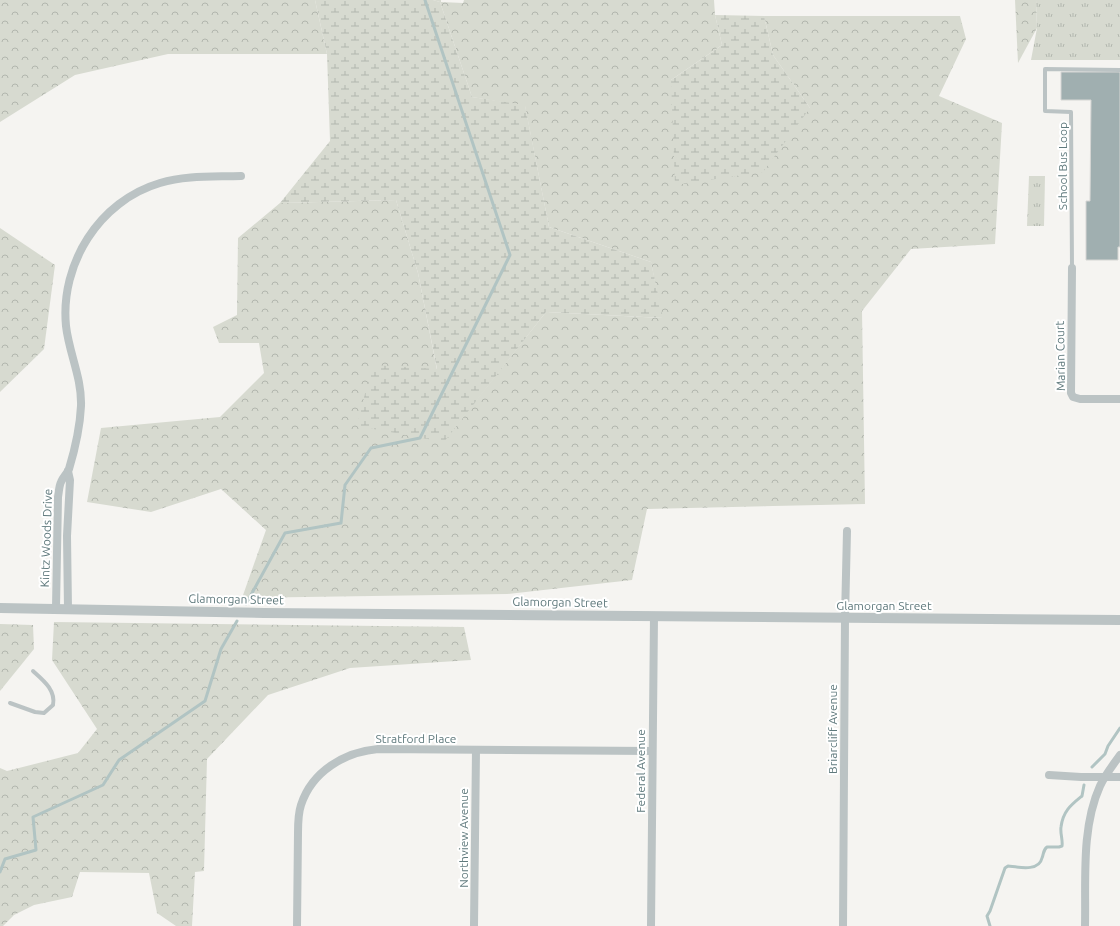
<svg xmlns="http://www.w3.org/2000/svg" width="1120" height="926" font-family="Ubuntu,sans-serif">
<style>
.grass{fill:url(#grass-tufts)}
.forest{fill:url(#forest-crowns)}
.wetland{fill:url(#wetland-marsh)}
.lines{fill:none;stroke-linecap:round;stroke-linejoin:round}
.stream{stroke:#b1c4c3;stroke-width:3}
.building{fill:#a0afb0;stroke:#d6d6d4}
.service{stroke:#bbc3c4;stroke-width:4}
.minor{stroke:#bbc3c4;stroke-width:8}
.tertiary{stroke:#bbc3c4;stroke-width:10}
.labels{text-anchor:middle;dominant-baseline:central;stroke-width:4;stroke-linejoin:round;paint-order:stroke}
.street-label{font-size:12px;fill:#607a7d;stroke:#fff}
</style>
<defs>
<pattern id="grass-tufts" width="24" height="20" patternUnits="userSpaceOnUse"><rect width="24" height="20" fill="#d7dad0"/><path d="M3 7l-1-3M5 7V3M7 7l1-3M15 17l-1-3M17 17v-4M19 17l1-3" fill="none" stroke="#b2b6ae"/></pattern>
<pattern id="forest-crowns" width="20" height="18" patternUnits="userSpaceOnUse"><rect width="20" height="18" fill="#d7dad0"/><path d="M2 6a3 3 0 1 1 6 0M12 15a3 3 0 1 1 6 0" fill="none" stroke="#b2b6ae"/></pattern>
<pattern id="wetland-marsh" width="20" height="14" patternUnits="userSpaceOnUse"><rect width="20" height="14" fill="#d7dad0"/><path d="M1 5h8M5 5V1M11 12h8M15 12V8" fill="none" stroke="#b2b6ae"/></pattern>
</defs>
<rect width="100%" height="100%" fill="#f5f4f1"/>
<g class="grass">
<path d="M1036 0H1120V60H1031L1037 28Z"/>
<path d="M1029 176H1045L1044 226H1027Z"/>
</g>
<g class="forest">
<path d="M0 0H315L327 54H168L75 75 0 122Z"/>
<path d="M433 0H441V2L463 3 464 0H714L715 15 722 45 671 80 810 108 773 55 764 16H960L966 39 939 96 1002 123 995 244 911 249 862 311 865 504 647 509 632 580 507 594 242 598 266 530 221 489 151 512 87 502 101 428 220 417 264 373 259 343H219L213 327 237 315 238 238 280 203 396 200 418 273 437 370 444 441 546 312 662 318 651 262 549 227 525 106 472 97 440 2Z"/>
<path d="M1015 0H1036L1037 28 1018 63Z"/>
<path d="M0 228 55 265 44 349 0 392Z"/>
<path d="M54 622 464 627 471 660 350 668 268 695 207 759 204 871 195 872 192 926H176L157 913 149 873 80 872 72 897 34 905 14 915 3 926H0V768L7 771 78 753 97 729 52 660Z"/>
<path d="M0 624 33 625 34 649 0 691Z"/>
</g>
<g class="wetland">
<path d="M315 0H433L440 2 472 97 525 105 549 227 651 262 663 318 546 312 444 442 357 426 372 365 437 369 418 273 396 200 280 203 330 141 327 54Z"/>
<path d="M715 15 764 16 773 55 810 108 763 172 675 185 671 80 722 45Z"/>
</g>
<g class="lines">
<g class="stream">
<path d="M246 604 285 533 341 523 345 485 371 448 420 438 510 255 425 0"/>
<path d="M1092 767 1105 754 1108 746 1120 728"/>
<path d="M0 872 5 859 36 850 33 817 103 785 119 760 205 701 221 649 237 621"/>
<path d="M990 926 987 916 990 911 1005 868 1008 866C1018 867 1039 872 1042 858 1044 853 1043 850 1047 847H1059L1062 846C1063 840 1060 833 1061 827 1063 811 1071 805 1082 796L1084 785"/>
</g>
</g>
<path class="building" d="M1061 72H1120V247H1118V260H1086V201H1090L1091 100H1061Z"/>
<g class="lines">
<g class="service">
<path d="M1072 268 1071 112 1045 111V69L1120 70"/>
<path d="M10 703 35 712 44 713 53 705C56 690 43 680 33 671"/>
</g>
<g class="minor">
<path d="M1072 268 1071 393 1073 397 1080 399H1120"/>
<path d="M56 608 58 497C59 492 59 486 61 482 63 477 67 474 69 469 75 449 80 427 81 406 82 378 69 353 66 326 60 264 99 201 160 183 186 175 214 177 241 176"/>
<path d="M68 609 67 536 70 480 68 471"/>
<path d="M1049 775 1081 777H1120"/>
<path d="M297 926 298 833C298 823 298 814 301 805 312 771 345 752 378 749L652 751"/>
<path d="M474 926 476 750"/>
<path d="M651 926 654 616"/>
<path d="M843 926 845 618 847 531"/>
<path d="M1085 926C1086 881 1081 828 1100 786 1105 775 1113 765 1120 755"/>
</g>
<path class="tertiary" d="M0 608 264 613 1120 620"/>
</g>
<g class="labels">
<g class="street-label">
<text transform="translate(1062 166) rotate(-90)">School Bus Loop</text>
<text transform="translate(1060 356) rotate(-91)">Marian Court</text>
<text transform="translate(46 538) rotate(-88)">Kintz Woods Drive</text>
<text transform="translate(236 599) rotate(1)">Glamorgan Street</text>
<text transform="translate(560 602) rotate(1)">Glamorgan Street</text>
<text x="884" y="605">Glamorgan Street</text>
<text transform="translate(832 729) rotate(-90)">Briarcliff Avenue</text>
<text x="416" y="738">Stratford Place</text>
<text transform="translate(640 771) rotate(-90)">Federal Avenue</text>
<text transform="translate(463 838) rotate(-90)">Northview Avenue</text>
</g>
</g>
</svg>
